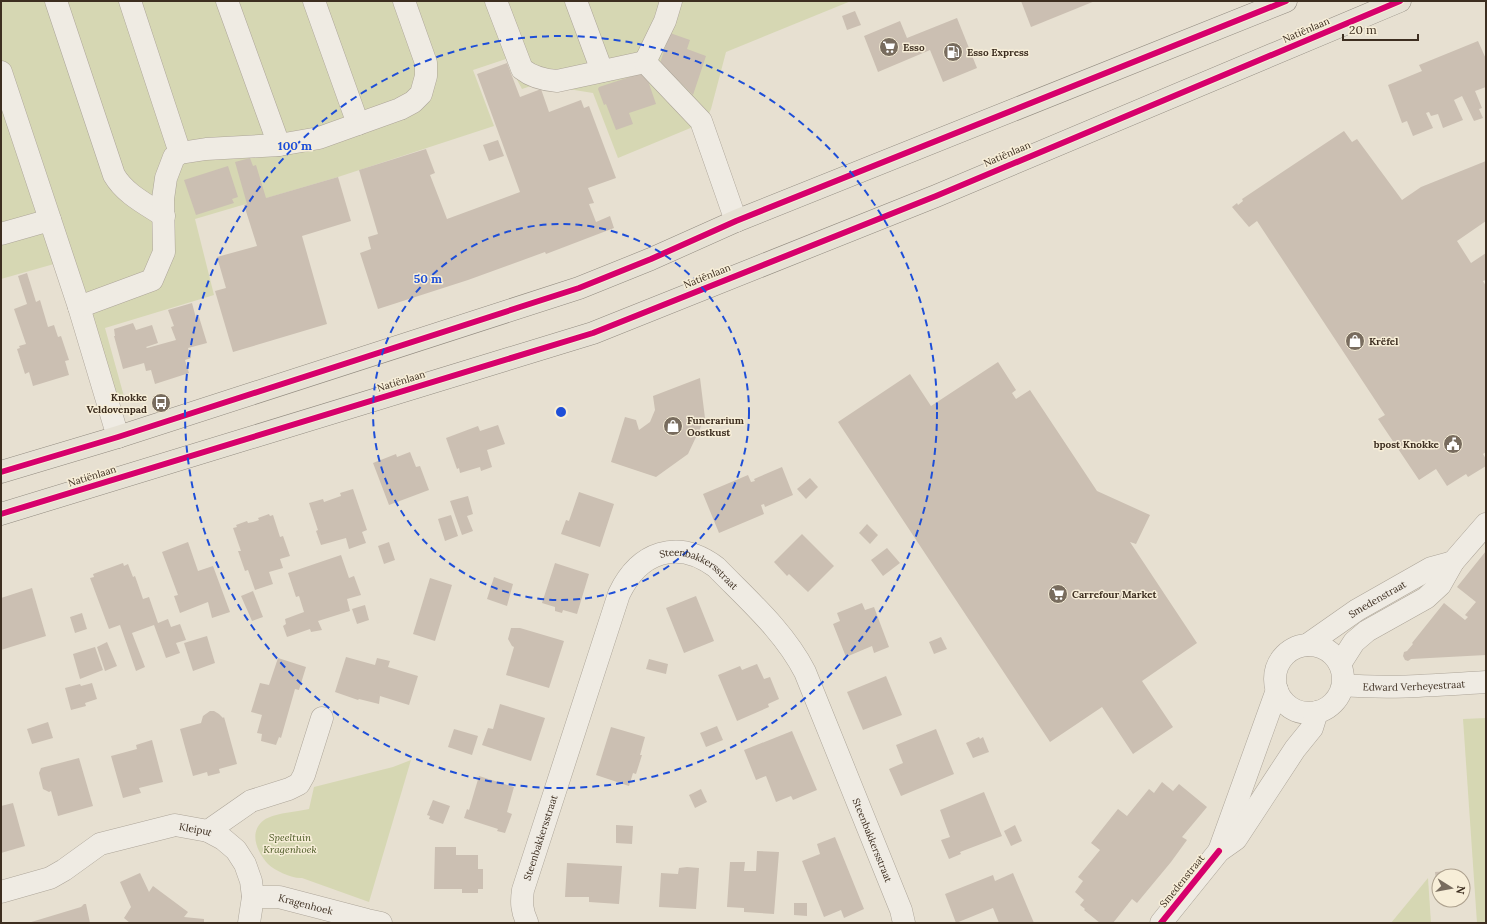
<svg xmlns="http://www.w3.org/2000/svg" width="1487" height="924" font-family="Lora,serif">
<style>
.green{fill:#d6d7b3}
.building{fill:#cbbfb2}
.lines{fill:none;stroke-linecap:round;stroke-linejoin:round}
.minor-casing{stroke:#ada599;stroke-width:23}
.major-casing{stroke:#928b80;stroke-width:23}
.minor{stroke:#efebe3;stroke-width:22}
.major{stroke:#e6e1d4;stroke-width:22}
.cycleway-casing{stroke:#f7eed8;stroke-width:8}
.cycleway{stroke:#d6006c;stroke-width:6}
.ring{fill:none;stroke:#1d4ed8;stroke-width:2;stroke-dasharray:7 5}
.labels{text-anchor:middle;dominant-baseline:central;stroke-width:3;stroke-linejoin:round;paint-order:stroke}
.street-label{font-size:10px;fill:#3d2e20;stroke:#f7eed8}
.poi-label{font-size:10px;font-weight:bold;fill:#3d2e20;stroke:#f7eed8;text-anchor:start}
.park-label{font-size:10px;font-style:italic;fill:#4d5a26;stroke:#f7eed8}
.centre{fill:#1d4ed8;stroke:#f7eed8;stroke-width:2}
.ring-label{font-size:12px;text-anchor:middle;font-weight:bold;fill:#1d4ed8;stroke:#f7eed8;stroke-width:3;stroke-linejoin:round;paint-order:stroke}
</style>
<rect width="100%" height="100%" fill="#e7e0d1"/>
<g class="green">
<path d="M1 1H851L726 52 711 109 705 122 618 158 593 93 537 84 522 89 506 59 473 70 494 126 338 177 195 219 214 295 105 328 125 400 99 408 54 264 1 279Z"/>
<path d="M1486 718V923H1477L1463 719Z"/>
<path d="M411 760 369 902 302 878C293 879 275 871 268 864 257 852 248 832 264 820 274 813 296 812 309 809L314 787 393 767Z"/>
<path d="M1428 878 1431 923H1391Z"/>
</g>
<g class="building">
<path d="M1021 1H1095L1031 27Z"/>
<path d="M855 11 861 25 847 30 842 16Z"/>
<path d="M957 18 977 68 943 82 930 50 878 72 864 36 900 21 907 38Z"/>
<path d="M670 33 690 40 687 49 706 56 693 95 660 63Z"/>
<path d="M1478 41 1486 59V87L1475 91 1482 108 1479 109 1483 118 1474 121 1462 96 1454 100 1463 120 1443 128 1438 114 1431 116 1429 112 1426 113 1433 128 1413 136 1407 121 1402 123 1388 85 1422 71 1419 65Z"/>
<path d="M507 63 520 97 541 89 549 112 581 100 584 108 589 106 616 178 588 188 594 203 589 204 596 222 610 216 614 228 546 254 545 252 468 280 378 309 360 253 371 249 368 237 378 234 359 170 426 149 435 173 430 175 447 219 520 192 477 74Z"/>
<path d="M645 72 656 104 629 113 633 124 616 130 606 104 604 105 598 89 599 87Z"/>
<path d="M1344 131 1352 142 1357 139 1402 200 1421 187 1486 161V221L1457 241 1471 263 1486 253V280L1483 281 1486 286V452L1483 454 1486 459V466L1468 477 1466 474 1447 486 1436 469 1419 480 1378 419 1385 415 1257 221 1249 227 1232 207 1237 203 1238 205 1243 201 1242 199Z"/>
<path d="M498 140 504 156 489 161 483 145Z"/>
<path d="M250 158 253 166 256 165 266 198 338 177 351 221 302 236 327 324 233 352 215 291 226 288 217 257 257 246 244 205 247 204 235 162Z"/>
<path d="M228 166 238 197 232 199 234 203 196 215 184 180Z"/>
<path d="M27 273 36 302 40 300 48 327 54 325 58 337 61 336 69 360 65 361 69 375 33 386 29 372 25 374 17 349 20 348 19 346 26 344 14 309 27 304 18 276Z"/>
<path d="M192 303 196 318 199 317 207 343 188 348 191 358 185 360 189 373 155 384 151 370 146 371 144 363 123 369 114 336H115L114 329 133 323 136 330 152 325 158 343 146 347 147 348 176 340 171 327 174 326 168 310Z"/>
<path d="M998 362 1016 390 1012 393 1016 399 1030 390 1097 491 1150 515 1136 544 1130 542 1197 643 1142 681 1173 727 1133 754 1102 707 1050 742 838 422 910 374 931 406Z"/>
<path d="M700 378 705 418 688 454 656 477 611 462 625 417 636 420 639 430 650 422 655 410 653 396Z"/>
<path d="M498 425 505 444 487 450 492 467 481 471 480 467 460 473 459 468 457 469 446 438 478 426 480 431Z"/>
<path d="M410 452 416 467 420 466 429 490 389 505 373 463 396 454 397 457Z"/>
<path d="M782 467 793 495 765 507 764 504 761 505 764 514 719 533 703 494 748 475 751 482 755 481 754 479Z"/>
<path d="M810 478 818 487 806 499 797 489Z"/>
<path d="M353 489 367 530 362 532 366 543 349 549 346 538 321 545 316 531 318 530 309 503 323 499 324 502 341 496 340 493Z"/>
<path d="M579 492 614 504 600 547 561 534 566 520 569 521Z"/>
<path d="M468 496 473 514 467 516 473 531 462 535 450 501Z"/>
<path d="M269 514 270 516 273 515 280 537 283 536 290 556 280 559 283 568 269 572 273 584 255 590 248 570 245 571 238 551H241L233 528 237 527 236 525 247 521 248 523 253 522 259 520 258 518Z"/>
<path d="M451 515 458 536 445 541 438 519Z"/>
<path d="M867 524 878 535 870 544 859 533Z"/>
<path d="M802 534 834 566 808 592 789 574 787 576 774 562Z"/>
<path d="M188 542 198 571 213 566 230 612 212 618 208 602 180 613 174 596 178 595 162 552Z"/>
<path d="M389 542 395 560 384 564 378 546Z"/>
<path d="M887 548 900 563 883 576 871 560Z"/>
<path d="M1486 551V655L1411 659 1408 661 1405 660 1403 656 1404 652 1407 651 1413 644 1412 643 1444 603 1465 620 1468 617 1465 615 1476 602 1457 587Z"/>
<path d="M341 555 349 578 354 576 361 595 347 599 350 611 318 621 322 630 311 632 310 629 287 637 283 626 286 624 285 619 304 612 299 596 296 597 288 573Z"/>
<path d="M123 563 124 566 128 564 133 577 135 576 143 599 149 597 158 623 168 619 171 627 180 624 186 640 176 643 180 653 166 658 154 625 132 633 145 667 136 671 120 625 109 629 90 578 94 577 93 574Z"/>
<path d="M555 563 589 574 577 614 563 610 562 613 555 611V607L542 603Z"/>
<path d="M494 577 513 584 507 606 487 599Z"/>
<path d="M430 578 452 585 435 641 413 634Z"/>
<path d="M32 588 46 636 1 650V598Z"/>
<path d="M253 591 263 617 252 621 241 596Z"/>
<path d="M696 596 714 641 684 653 666 608Z"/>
<path d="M862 603 865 610 874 607 889 647 874 653 872 646 846 657 833 624 840 621 837 613Z"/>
<path d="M365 605 369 620 357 624 352 609Z"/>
<path d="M82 613 87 629 75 633 70 617Z"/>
<path d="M511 628H520L564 641 549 688 506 675 514 647 512 646 508 639Z"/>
<path d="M207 636 215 663 193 671 184 643Z"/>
<path d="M941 637 947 649 934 654 929 642Z"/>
<path d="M107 642 117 666 105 671 97 647Z"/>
<path d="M95 647 103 670 80 679 73 654Z"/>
<path d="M346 657 375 665 377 658 390 661 388 667 418 676 409 705 380 696 379 704 359 699 358 700 335 692Z"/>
<path d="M278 658 306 667 299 690 295 689 281 738 279 737 276 745 261 741 262 734 257 733 262 715 251 712 260 683 269 685Z"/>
<path d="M649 659 668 664 666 674 646 669Z"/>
<path d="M757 664 764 679 770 677 779 699 768 704 769 707 737 721 718 675 740 666 742 670Z"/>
<path d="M886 676 902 715 863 730 847 692Z"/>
<path d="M92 683 97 699 85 703 86 706 71 710 65 688 80 684 81 686Z"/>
<path d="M500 704 545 718 531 761 482 745 488 728 493 729Z"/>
<path d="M210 711H214L219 714 223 718 224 717 237 764 219 769 220 773 208 776 207 772 193 776 180 729 201 723 203 716Z"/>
<path d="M48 722 53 738 32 744 27 729Z"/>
<path d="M717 726 723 740 706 747 700 733Z"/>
<path d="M611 727 645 737 640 755H642L636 774 633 773 629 786 596 775Z"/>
<path d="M454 729 478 736 472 755 448 747Z"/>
<path d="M936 729 954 774 901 796 889 769 903 763 896 745Z"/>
<path d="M792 731 817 790 793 800 791 796 776 802 766 776 756 780 744 750Z"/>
<path d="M979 737 980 739 983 737 989 752 973 758 966 743Z"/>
<path d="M152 740 163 782 139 788 141 793 123 798 111 756 137 749 136 745Z"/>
<path d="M79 758 93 806 58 816 51 791 49 792 43 789 39 773 41 768Z"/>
<path d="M479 776 514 787 507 812 512 814 505 833 497 831 498 829 464 818 467 809 469 810Z"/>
<path d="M1162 782 1173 791 1179 784 1207 807 1182 837 1187 840 1171 862 1137 903 1132 899 1113 923H1100L1084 910 1085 909 1080 905 1084 900 1075 892 1083 881 1078 877 1100 850 1091 843 1118 809 1127 816 1149 789 1154 793Z"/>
<path d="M701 789 707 802 695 808 689 795Z"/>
<path d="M984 792 1002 836 960 852 961 854 949 859 941 840 950 837 940 810Z"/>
<path d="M433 800 450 806 443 824 429 819 430 816 427 815Z"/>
<path d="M13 803 25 846 1 853V806Z"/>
<path d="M616 825 633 826 632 844 616 843Z"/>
<path d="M1015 825 1022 841 1011 846 1004 831Z"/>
<path d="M835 837 864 909 844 918 841 910 824 917 802 861 820 854 817 844Z"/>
<path d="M435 847H456V855H478V869H483V889H478V893H462V889H434Z"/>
<path d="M757 851 779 852 774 914 744 912V908L727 907 730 862H745L744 871H756Z"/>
<path d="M567 863 622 866 619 904 589 902V897H565Z"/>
<path d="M687 867 699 868 696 909 659 907 661 873 678 874 679 868Z"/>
<path d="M1449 871V876H1439V890H1437L1435 872Z"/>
<path d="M140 873 149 892 153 886 188 912 184 917 204 919V923H130L124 918 131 907 120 882Z"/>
<path d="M1013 873 1034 923H999L993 908 956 923 945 894 993 875 995 881Z"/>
<path d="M794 903H807V916L794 915Z"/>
<path d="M84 904H86L90 923H28L81 907Z"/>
</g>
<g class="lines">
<defs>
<g id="minor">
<path d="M56 1 114 175C125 194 146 204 164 216"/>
<path d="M130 1 180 153"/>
<path d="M227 1 279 145"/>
<path d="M314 1 358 124"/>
<path d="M496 1 522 69C532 77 544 80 557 81L645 62"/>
<path d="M576 1 602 71"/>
<path d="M645 62 701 121 736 221"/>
<path d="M645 62 665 21 671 1"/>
<path d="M1 72 79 307 118 437"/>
<path d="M1 234 50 220"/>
<path d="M79 307 152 280 164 252 163 199 166 178 174 157 180 153 206 149 279 145 319 138 400 109 413 102 421 94 426 76V63L404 1"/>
<path id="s1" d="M1307 645 1357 610 1431 568 1453 562"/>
<circle cx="1309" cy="679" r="34"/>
<path d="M1340 664 1354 642 1367 631 1426 598 1440 585 1453 562 1486 524"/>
<path id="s2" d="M1343 685C1391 689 1438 685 1486 682"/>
<path d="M208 831 251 801 289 789 299 784 304 775 322 718"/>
<path d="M1219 851 1277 690"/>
<path id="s3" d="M1 892 50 878 64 870 100 844 175 825 208 831 223 839 236 850 245 864 251 881 253 897H279L367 920 381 923"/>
<path id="s4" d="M527 922C522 911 521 903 523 890L619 594C639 552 677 538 716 567 748 600 784 631 805 672L901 910 904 923"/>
<path d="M249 923 253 897"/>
<path d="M1161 923 1219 851 1236 839 1295 749 1312 728 1317 712"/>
</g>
<g id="major">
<path d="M1 472 118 437 579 288 651 259 736 221 1286 1"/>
<path d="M1 514 593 333 936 196 1400 1"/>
</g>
</defs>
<use href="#minor" class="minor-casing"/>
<use href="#major" class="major-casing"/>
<use href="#minor" class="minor"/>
<use href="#major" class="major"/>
<defs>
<g id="cycleway">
<path d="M1 472 118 437 579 288 651 259 736 221 1286 1"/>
<path d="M1 514 593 333 936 196 1400 1"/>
<path d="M1161 923 1219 851"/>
</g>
</defs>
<use href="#cycleway" class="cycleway-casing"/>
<use href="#cycleway" class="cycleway"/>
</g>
<g class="ring">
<circle cx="561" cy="412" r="188"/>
<circle cx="561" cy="412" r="376"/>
</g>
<defs>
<symbol id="supermarket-disc" viewBox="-11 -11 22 22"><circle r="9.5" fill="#786c5e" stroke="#f7eed8"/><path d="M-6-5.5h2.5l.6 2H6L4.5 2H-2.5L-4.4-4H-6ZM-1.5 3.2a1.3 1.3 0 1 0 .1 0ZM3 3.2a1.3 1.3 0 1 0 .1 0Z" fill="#fff"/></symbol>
<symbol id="fuel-disc" viewBox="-11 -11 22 22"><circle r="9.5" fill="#786c5e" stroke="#f7eed8"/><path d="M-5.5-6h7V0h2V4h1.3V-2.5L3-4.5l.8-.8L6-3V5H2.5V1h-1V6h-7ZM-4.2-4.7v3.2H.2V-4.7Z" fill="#fff"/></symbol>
<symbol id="shop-disc" viewBox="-11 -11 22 22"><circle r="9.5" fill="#786c5e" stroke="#f7eed8"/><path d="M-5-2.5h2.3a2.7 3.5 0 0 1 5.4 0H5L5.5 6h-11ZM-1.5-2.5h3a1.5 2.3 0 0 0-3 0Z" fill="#fff"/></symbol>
<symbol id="bus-disc" viewBox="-11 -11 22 22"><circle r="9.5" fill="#786c5e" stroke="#f7eed8"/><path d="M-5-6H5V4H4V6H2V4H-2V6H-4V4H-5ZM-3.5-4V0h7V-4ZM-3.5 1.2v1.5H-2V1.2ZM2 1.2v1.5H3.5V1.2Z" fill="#fff"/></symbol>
<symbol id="civic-disc" viewBox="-11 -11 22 22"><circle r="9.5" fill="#786c5e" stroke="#f7eed8"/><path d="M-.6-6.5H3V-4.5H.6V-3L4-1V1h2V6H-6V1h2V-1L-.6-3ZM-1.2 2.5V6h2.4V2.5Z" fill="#fff"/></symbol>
</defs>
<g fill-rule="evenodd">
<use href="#supermarket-disc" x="878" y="36" width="22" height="22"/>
<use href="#fuel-disc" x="942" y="41" width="22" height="22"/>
<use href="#shop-disc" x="1344" y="330" width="22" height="22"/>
<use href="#bus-disc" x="150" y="392" width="22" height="22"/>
<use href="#shop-disc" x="662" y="415" width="22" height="22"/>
<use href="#civic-disc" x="1442" y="433" width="22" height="22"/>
<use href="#supermarket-disc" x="1047" y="583" width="22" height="22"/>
</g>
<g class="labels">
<g class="street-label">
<text transform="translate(1306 30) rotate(-23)">Natiënlaan</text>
<text transform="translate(1007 154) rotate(-23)">Natiënlaan</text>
<text transform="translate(707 276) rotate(-22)">Natiënlaan</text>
<text transform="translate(401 381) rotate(-17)">Natiënlaan</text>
<text transform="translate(92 476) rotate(-17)">Natiënlaan</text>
<text stroke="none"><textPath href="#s4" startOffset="447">Steenbakkersstraat</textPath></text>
<text stroke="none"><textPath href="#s1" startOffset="84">Smedenstraat</textPath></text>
<text stroke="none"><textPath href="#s2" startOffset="71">Edward Verheyestraat</textPath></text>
<text stroke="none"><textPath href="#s3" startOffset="210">Kleiput</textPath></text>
<text stroke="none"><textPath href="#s4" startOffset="88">Steenbakkersstraat</textPath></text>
<text stroke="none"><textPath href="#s4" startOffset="782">Steenbakkersstraat</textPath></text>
<text transform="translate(1182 881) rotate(-51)">Smedenstraat</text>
<text stroke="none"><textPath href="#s3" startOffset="361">Kragenhoek</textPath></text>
</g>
<g class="poi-label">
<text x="903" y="47">Esso</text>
<text x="967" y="52">Esso Express</text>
<text x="1369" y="341">Krëfel</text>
<text x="147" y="397" text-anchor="end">Knokke<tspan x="147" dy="12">Veldovenpad</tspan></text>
<text x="687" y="420">Funerarium<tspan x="687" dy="12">Oostkust</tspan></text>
<text x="1439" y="444" text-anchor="end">bpost Knokke</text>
<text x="1072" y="594">Carrefour Market</text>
</g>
<g class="park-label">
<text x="290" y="837">Speeltuin<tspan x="290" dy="12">Kragenhoek</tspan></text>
</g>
</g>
<circle cx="561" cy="412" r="6" class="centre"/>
<g class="ring-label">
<text x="295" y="150">100 m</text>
<text x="428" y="283">50 m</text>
</g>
<rect width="1487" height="924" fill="none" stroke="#3d2e20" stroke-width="4"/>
<g transform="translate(1451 888) rotate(101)"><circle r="19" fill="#f7eed8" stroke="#ada18e"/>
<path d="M0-3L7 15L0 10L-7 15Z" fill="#786c5e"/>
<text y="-6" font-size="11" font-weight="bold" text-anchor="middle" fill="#3d2e20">N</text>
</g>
<path d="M1343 34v6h75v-6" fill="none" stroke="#3d2e20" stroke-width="2"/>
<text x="1349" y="34" font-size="12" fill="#3d2e20" stroke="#f7eed8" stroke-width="3" paint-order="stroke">20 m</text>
</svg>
